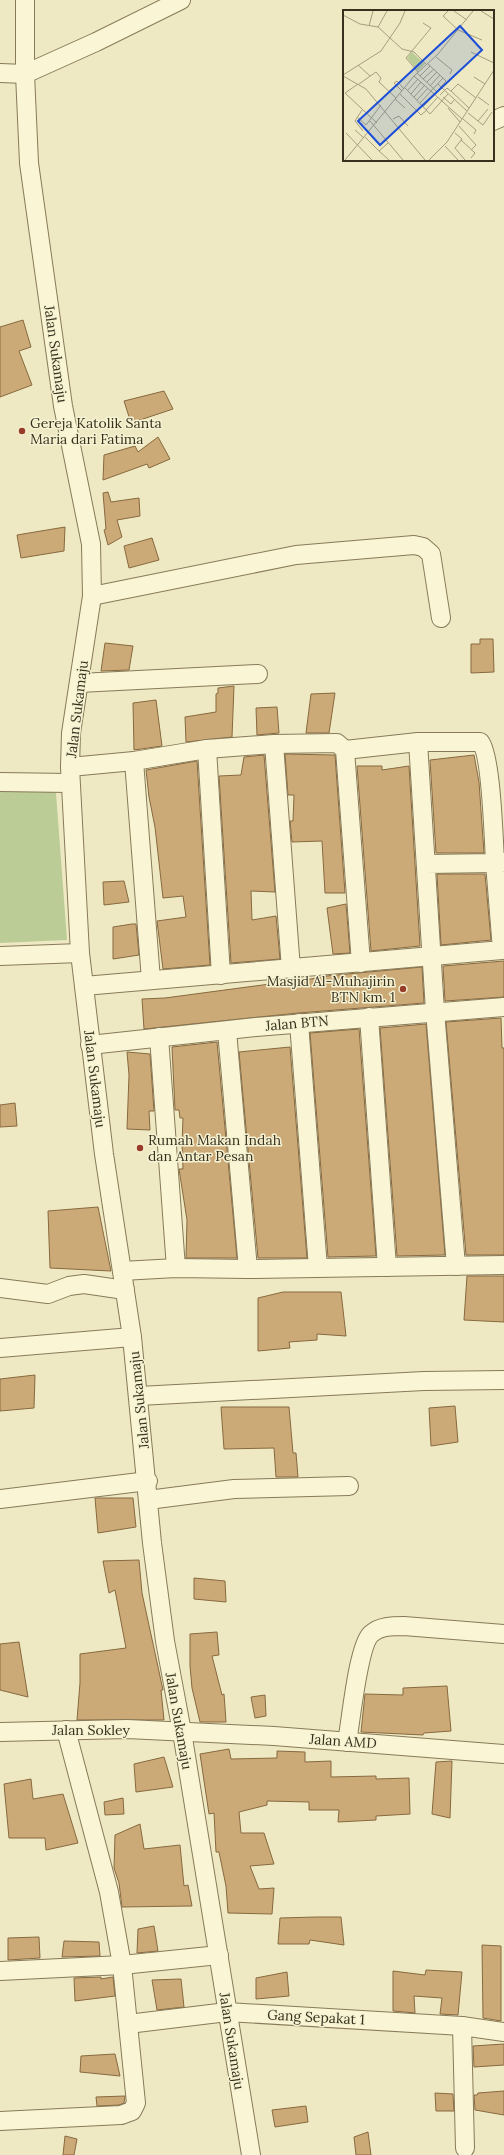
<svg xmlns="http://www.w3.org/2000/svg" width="504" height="2155" font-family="Lora,serif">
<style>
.green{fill:#bccc96}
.building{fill:#ccaa78;stroke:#87693f}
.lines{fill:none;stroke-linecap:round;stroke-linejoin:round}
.street-casing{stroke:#887a59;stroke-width:20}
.street{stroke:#f9f5d5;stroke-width:18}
.poi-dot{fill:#973c29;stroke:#f5f2d2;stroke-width:1.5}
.labels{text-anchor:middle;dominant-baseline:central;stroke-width:3;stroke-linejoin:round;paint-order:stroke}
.street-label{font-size:14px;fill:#382f1d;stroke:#f5f2d2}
.poi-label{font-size:14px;fill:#382f1d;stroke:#f5f2d2;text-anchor:start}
.inset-road{fill:none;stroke:#a59f80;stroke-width:1}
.view{fill:#1d4ed8;fill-opacity:0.15;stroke:#1d4ed8;stroke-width:2}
.inset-edge{fill:none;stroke:#382f1d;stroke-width:2}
</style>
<rect width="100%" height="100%" fill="#eee9c2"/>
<path class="green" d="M0 789 50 790 56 793 67 940 0 943Z"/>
<g class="building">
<path d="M23 320 31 347 19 351 32 385 0 397V327Z"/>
<path d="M164 391 173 409 131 423 124 401Z"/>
<path d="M158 437 170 459 149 468 147 464 103 480 104 455 135 446 138 452Z"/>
<path d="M108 492 111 502 139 498 140 516 117 520 122 537 108 545 104 530 106 529 103 493Z"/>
<path d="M65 527 64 551 21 558 17 535Z"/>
<path d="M152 538 159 560 129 568 124 546Z"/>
<path d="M480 639H493L494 672 471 673V644H480Z"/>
<path d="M105 643 133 646 129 670 101 671Z"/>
<path d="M234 686 232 737 186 742 185 717 216 712V694L218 693V688Z"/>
<path d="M335 693 329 733H306L311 694Z"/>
<path d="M156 700 162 746 134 750 133 703Z"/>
<path d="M277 707 279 733 257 735 256 708Z"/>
<path d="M285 754 335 755 345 893H325L322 841 292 842 290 821H293L294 795H288Z"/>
<path d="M264 755 275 892 251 891 252 920 276 916 280 959 231 963 219 776 241 775 244 757Z"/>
<path d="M474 755 479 782 484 853H436L430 760Z"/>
<path d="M197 761 210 965 163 969 157 921 186 917 183 896 163 898 155 827 149 797 146 770Z"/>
<path d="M357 766H382V770L409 766 420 946 371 951Z"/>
<path d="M437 874H485L491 940 441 945Z"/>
<path d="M124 881 129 902 104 905 103 882Z"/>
<path d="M346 904 350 953 333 954 327 908Z"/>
<path d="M132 924H136L139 955 113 959V927Z"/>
<path d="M504 961V997L445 1001 443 966Z"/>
<path d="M422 967 424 1003 298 1013 144 1029 142 999 165 998 270 984V981L289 979 290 983 326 976Z"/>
<path d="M501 1018 502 1048H504V1255H466L446 1022Z"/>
<path d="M426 1024 445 1255 397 1256 380 1028Z"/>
<path d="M359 1029 376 1256 328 1257 310 1033Z"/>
<path d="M217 1042 237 1258H186L187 1220 179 1169H183L182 1144 183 1118H180L179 1110H175L172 1047Z"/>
<path d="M290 1047 307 1258H258L239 1052Z"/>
<path d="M127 1052 150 1054 154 1111H149L150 1130 127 1129 129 1075Z"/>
<path d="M15 1103 17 1126 0 1127V1105Z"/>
<path d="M98 1207 111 1271 50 1268 48 1211Z"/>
<path d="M467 1276H504V1322L464 1320Z"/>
<path d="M283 1292H341L346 1336 317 1334V1340L289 1342 290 1348 258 1351V1298Z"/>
<path d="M35 1375 34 1408 0 1411V1379Z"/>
<path d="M455 1406 458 1442 431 1446 429 1408Z"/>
<path d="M221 1407H289L293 1453H296L298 1477H276L274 1448 224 1449Z"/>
<path d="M95 1498H133L136 1527 98 1533Z"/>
<path d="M139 1560 142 1593 163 1690H161L164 1720H77L80 1683V1654L126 1648 115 1590 109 1593 103 1561Z"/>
<path d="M194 1578 225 1581 226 1602 194 1599Z"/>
<path d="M217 1632 219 1655 212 1656 222 1695 224 1694 226 1722H200L192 1688 190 1666V1634Z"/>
<path d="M19 1642 28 1697 0 1690V1644Z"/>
<path d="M447 1686 451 1731 424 1733 423 1735 361 1732 365 1694 403 1695V1688Z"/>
<path d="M265 1695 266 1716 255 1718 251 1697Z"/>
<path d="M229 1749 231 1759 277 1758V1751L305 1752V1762L331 1761V1777L376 1776V1779L409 1778 410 1814 376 1816V1820L338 1822 339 1810H309V1802L267 1801V1805L239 1812 241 1833H264L274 1864 250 1866 259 1889 274 1888 272 1914 228 1913 226 1886 219 1852H216L214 1813 209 1814 200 1754Z"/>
<path d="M164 1757 173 1787 136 1792 134 1764Z"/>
<path d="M452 1761 450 1818 432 1814 436 1762Z"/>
<path d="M31 1779 33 1799 63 1794 78 1843 46 1850 45 1838H9L4 1784Z"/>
<path d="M123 1798 124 1814 105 1815 104 1802Z"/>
<path d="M140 1824 144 1849 180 1845 184 1886 188 1885 192 1906 122 1907 119 1883 114 1868 115 1835Z"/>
<path d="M316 1917H341L344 1945 310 1940 309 1944H278L280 1918Z"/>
<path d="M154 1926 158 1951 137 1953 138 1929Z"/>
<path d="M39 1937 40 1958 8 1960V1938Z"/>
<path d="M64 1941 99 1942 100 1956 62 1957Z"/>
<path d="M482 1945 501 1946V2021L483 2018Z"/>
<path d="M426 1970 462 1972 458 2015 440 2014 442 1998 414 1996 415 2013 393 2011V1971L425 1975Z"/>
<path d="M287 1972 289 1996 256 1999V1978Z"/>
<path d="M101 1977V1979L113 1977 115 1996 75 2001 74 1978Z"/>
<path d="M181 1979 184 2007 157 2010 152 1980Z"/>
<path d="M504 2044V2065L474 2067 473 2046Z"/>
<path d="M115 2054 120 2076 80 2072 81 2056Z"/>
<path d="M504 2091V2115L475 2110 474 2095H477L478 2093Z"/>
<path d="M435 2093 453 2094 454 2111H436Z"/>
<path d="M125 2096 124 2103 119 2105 97 2106 96 2097Z"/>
<path d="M306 2106 308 2122 275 2127 272 2110Z"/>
<path d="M368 2132 371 2155H356L354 2137Z"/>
<path d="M65 2136 77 2139 74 2155H63Z"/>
</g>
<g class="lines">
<defs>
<g id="street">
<path d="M25 0V74L29 163 63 406 91 544 92 596 71 733 70 767 80 953 104 1154 132 1337 152 1543 165 1641 182 1732 251 2155"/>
<path d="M0 73 25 74 96 42 181 0"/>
<path d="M493 121 504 116"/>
<path d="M92 596 296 555 414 545 423 547 431 554 441 618"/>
<path d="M79 683 258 674"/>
<path d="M274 744 291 969"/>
<path d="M207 749 221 975"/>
<path d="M345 750 418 742"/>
<path d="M134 761 151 980"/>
<path d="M70 767 134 761 207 749 274 744 337 743 345 750 361 963"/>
<path d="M0 782 69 783"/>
<path d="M426 864 495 863C494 843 491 752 480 742H418L435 1011 456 1266"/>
<path d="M0 956 80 953"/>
<path d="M84 986 502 950 495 863 504 862"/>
<path d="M369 1017 387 1267"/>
<path d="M299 1023 318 1268"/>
<path d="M227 1031 248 1269"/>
<path d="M159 1037 176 1268"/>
<path d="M90 1045 256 1027 504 1007"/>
<path d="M122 1271 176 1268 248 1269 504 1265"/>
<path d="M0 1288 48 1294 69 1286 84 1284 125 1290"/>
<path d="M0 1348 132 1337"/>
<path d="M139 1396 424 1381 504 1380"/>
<path d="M0 1499 148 1481"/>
<path d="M148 1500 234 1489 349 1486"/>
<path d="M0 1732 127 1729 274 1736 504 1754"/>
<path d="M347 1742C351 1721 358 1646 371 1634 380 1626 392 1626 404 1626L504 1634"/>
<path d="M0 1971 122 1965 219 1955"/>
<path d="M128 2024 227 2012 462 2026 504 2032"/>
<path d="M462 2026 465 2148"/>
<path d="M0 2121 121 2115 132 2111 136 2103 122 1965 109 1892 66 1730"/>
</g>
</defs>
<use href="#street" class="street-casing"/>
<use href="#street" class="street"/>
</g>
<g class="poi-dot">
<circle cx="22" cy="431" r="4"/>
<circle cx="403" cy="989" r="4"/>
<circle cx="140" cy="1148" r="4"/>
</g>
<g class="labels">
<g class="street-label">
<text transform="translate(56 354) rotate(82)">Jalan Sukamaju</text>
<text transform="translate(77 709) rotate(-83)">Jalan Sukamaju</text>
<text transform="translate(297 1023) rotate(-5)">Jalan BTN</text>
<text transform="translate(95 1079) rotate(83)">Jalan Sukamaju</text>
<text transform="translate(139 1400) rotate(-96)">Jalan Sukamaju</text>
<text transform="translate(179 1721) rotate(80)">Jalan Sukamaju</text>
<text x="91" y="1730">Jalan Sokley</text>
<text transform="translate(343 1741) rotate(4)">Jalan AMD</text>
<text transform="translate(316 2017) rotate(3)">Gang Sepakat 1</text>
<text transform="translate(232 2041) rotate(81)">Jalan Sukamaju</text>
</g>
<g class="poi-label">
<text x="30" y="423">Gereja Katolik Santa<tspan x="30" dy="16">Maria dari Fatima</tspan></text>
<text x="395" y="981" text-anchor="end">Masjid Al-Muhajirin<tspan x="395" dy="16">BTN km. 1</tspan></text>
<text x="148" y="1140">Rumah Makan Indah<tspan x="148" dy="16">dan Antar Pesan</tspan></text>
</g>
</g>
<g transform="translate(343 10)">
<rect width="151" height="151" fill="#eee9c2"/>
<path d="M69 42 82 54 75 61 64 48Z" fill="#bccc96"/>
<path class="inset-road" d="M105 1 100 6 115 20 139 30M111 1 124 10M138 1 151 9M0 5 17 14 35 17 59 39 71 42 83 54M26 16 30 1M35 17 44 1M128 42 151 53M93 47 109 60 107 64M84 53 100 68M15 55 27 66M75 62 63 48 88 18 80 13M74 63 94 82 98 77 124 101M0 65 38 41 57 13 62 1M0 66 23 79 82 150M71 66 119 109M77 66 87 56M131 67 142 74M80 69 91 59M84 72 94 62M15 74 2 83 34 113M16 74 33 62 38 68 36 72 53 88M87 76 97 65M62 78 87 104 105 84M65 80 75 69M59 81 51 73 54 71 61 79M108 81 126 98M57 84 78 105 84 100M68 84 78 72M97 85 104 78 108 81 115 74 133 88M71 87 82 75M100 87 108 94 111 90M135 87 146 95M52 89 62 98M74 90 85 78M77 93 88 81 100 68 103 71 98 77 95 74M80 97 92 84M105 98 117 112M19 100 12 111 20 121M83 100 95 87M125 103 140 115 149 102M14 107 23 115 38 95M50 109 56 106 65 116M120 109 133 120 131 124M27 111 60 150M135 111 145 99M116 116 133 135 128 140M12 120 21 128M3 123 29 150M112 123 119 129 112 138 122 150M22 127 36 141 45 133M118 130 132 143 128 148M102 136 115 150M36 141 46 150M2 150 71 66 95 44 130 1M86 150 104 132 151 60"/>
<path class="view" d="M117 16 139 40 37 135 15 111Z"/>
<rect width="151" height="151" class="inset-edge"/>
</g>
</svg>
